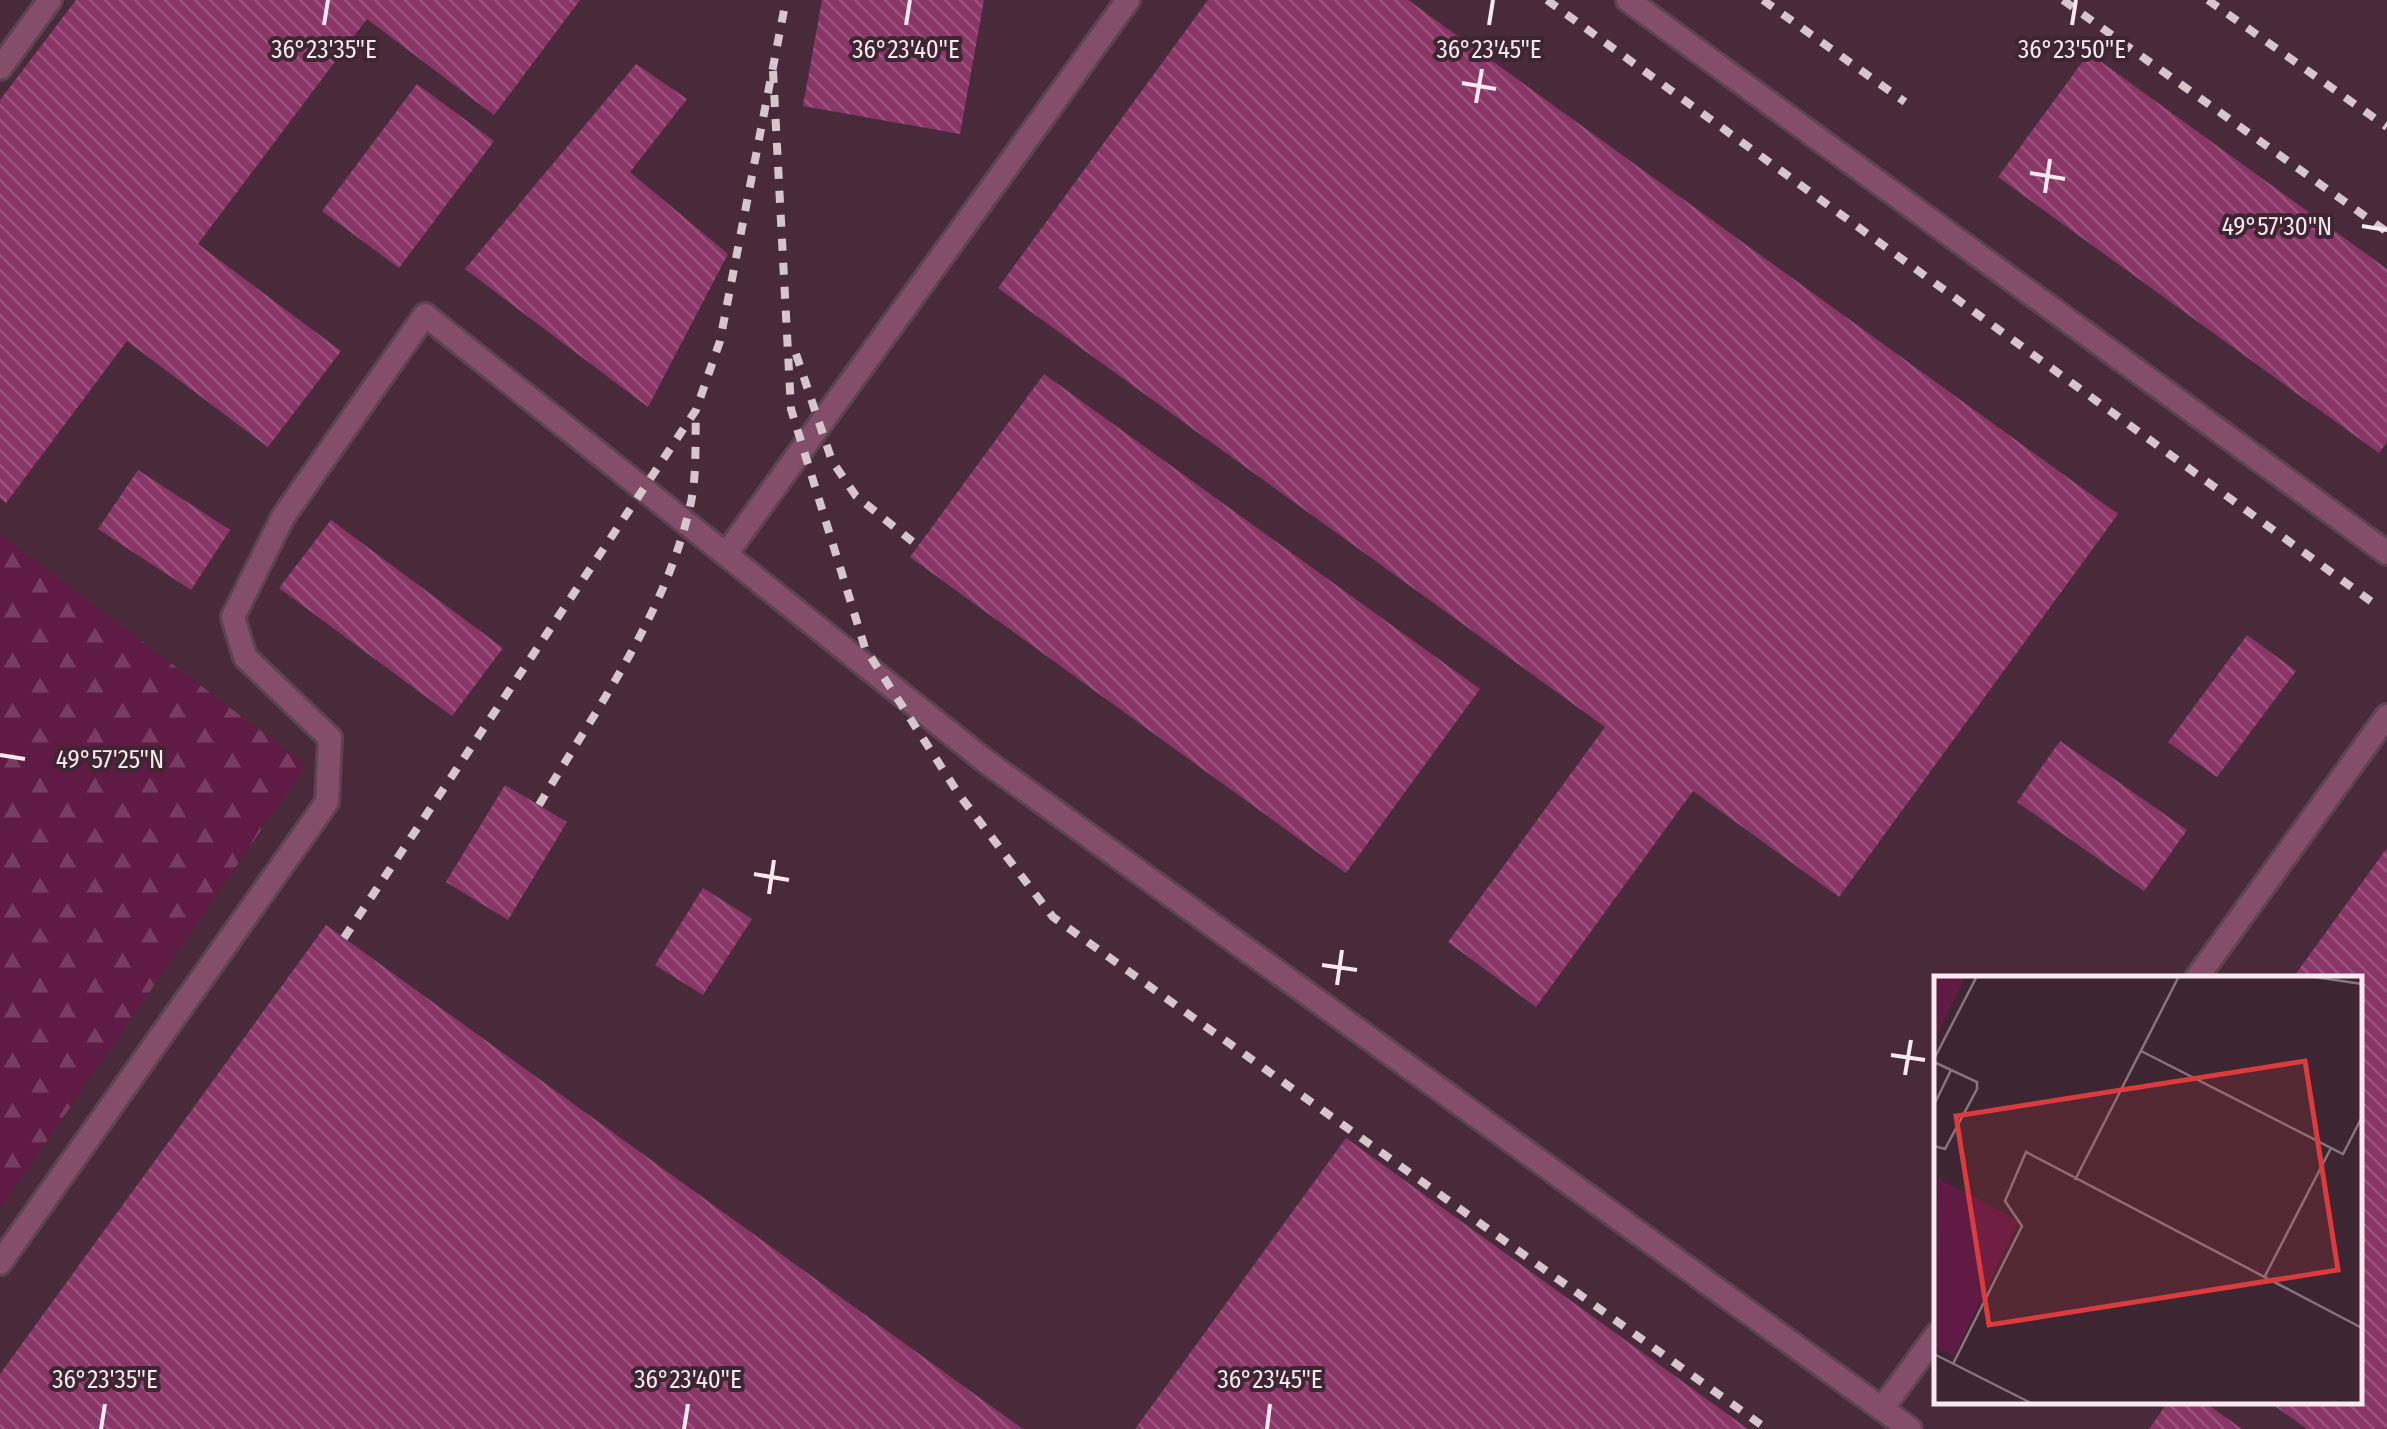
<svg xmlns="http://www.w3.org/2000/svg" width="2387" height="1429" font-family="'Fira Sans Condensed',sans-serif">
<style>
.built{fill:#492a3b;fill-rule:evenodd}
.forest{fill:url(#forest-firs)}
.building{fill:url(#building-back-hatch)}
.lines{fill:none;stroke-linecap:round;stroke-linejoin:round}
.lane-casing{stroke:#5b4450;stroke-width:28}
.lane{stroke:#844d6a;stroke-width:22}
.rail{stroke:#d7c5ce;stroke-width:8;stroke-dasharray:12 12;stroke-linecap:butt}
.ticks{fill:none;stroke:#f9e8f0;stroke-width:4}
.inset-road{fill:none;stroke:#88737e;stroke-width:2.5}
.view{fill:#da3b3c;fill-opacity:0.15;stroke:#da3b3c;stroke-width:5}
.inset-edge{fill:none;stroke:#f9e8f0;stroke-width:5}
.ticks-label{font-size:25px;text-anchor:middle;fill:#f9e8f0;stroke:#3d2532;stroke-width:8;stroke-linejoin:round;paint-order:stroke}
</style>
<defs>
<pattern id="forest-firs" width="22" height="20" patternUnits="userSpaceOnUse" patternTransform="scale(2.5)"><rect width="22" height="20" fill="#5f1b44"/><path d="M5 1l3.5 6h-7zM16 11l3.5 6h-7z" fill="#773c5f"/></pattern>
<pattern id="building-back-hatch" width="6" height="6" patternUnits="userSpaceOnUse" patternTransform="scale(2.5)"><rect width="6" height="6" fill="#893667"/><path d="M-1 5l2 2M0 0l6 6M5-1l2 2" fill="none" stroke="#9a537d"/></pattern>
</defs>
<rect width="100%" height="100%" fill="#3d2532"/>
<path class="built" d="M0 0H2387V1429H0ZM1937 979H2360V1402H1937Z"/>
<path class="forest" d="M0 534 306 765 0 1209Z"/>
<g class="building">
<path d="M76 0H580L494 115 367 19 198 244 341 351 268 447 127 341 6 503 0 498V100Z"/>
<path d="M822 0H984L960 134 803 106Z"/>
<path d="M1208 0H1408L2118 514 1839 897 1693 791 1536 1007 1448 942 1605 727 998 288Z"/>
<path d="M2089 53 2387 269V442L2379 453 1998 177Z"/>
<path d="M636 64 687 99 630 172 728 254 648 407 465 269Z"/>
<path d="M417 84 494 141 399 268 322 211Z"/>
<path d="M1044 374 1480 689 1346 873 910 557Z"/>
<path d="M138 470 230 530 191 590 98 529Z"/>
<path d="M331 520 503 648 452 716 279 588Z"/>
<path d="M2247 635 2296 671 2217 777 2168 742Z"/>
<path d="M2060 741 2187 830 2144 891 2017 802Z"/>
<path d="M505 785 567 822 508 920 446 882Z"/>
<path d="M2387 848V1429H2307L2269 1402H2360V979H2292Z"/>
<path d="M703 888 752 919 703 995 655 965Z"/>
<path d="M326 925 344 938 1023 1429H0V1374Z"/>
<path d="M1346 1138 1748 1429H1135Z"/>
<path d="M2168 1402H2204L2242 1429H2149Z"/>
</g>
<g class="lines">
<defs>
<g id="lane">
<path d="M1628 0 2387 553"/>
<path d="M0 68 50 0"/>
<path d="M726 554 1128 0"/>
<path d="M2196 979 2387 716"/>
<path d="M0 1263 327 802 330 738 245 657 233 617 283 517 425 315 984 760 1910 1429"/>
<path d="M1882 1409 1937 1334"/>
</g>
</defs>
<use href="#lane" class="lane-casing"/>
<use href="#lane" class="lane"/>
<g class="rail">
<path d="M1547 0 2372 602"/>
<path d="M1763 0 1905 102"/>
<path d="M2063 0 2387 232"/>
<path d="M2208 0 2387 127"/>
<path d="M773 71 791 409 865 648 960 796 1053 917 1767 1429"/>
<path d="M796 354 832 461 856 496 918 546"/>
<path d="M539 805C596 709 667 613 691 502 697 473 695 440 696 410"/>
<path d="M344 938 696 410 720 341 786 0"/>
</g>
</g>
<path class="ticks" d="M324 25 328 0M906 25 910 0M1489 25 1493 0M2072 25 2076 0M1462 83 1496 89M1476 103 1482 69M2030 173 2065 179M2045 193 2050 159M2362 226 2387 230M0 755 25 759M754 874 789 880M769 894 774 860M1322 965 1357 970M1337 985 1342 950M1891 1055 1925 1060M1905 1075 1911 1040M101 1429 105 1404M684 1429 688 1404M1267 1429 1270 1404"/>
<g transform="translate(1934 976)">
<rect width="428" height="428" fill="#3d2532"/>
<path d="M0 0H32L0 65ZM4 202 85 245 20 380 0 371Z" fill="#5f1b44"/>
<path class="inset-road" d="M374 0 428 8M207 75 409 178 428 141M0 83 43 0M0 86 43 106V113L11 173 0 170M0 129 17 94M141 204 245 0M330 302 397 172M0 378 97 427M19 388 88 250 71 225 92 176 428 352"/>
<path class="view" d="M371 85 404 294 55 349 22 140Z"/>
<rect width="428" height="428" class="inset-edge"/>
</g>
<g class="ticks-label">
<text x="324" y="58">36°23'35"E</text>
<text x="906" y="58">36°23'40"E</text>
<text x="1489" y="58">36°23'45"E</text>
<text x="2072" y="58">36°23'50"E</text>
<text x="2277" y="235">49°57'30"N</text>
<text x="110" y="768">49°57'25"N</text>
<text x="105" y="1388">36°23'35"E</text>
<text x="688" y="1388">36°23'40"E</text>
<text x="1270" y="1388">36°23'45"E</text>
</g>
</svg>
